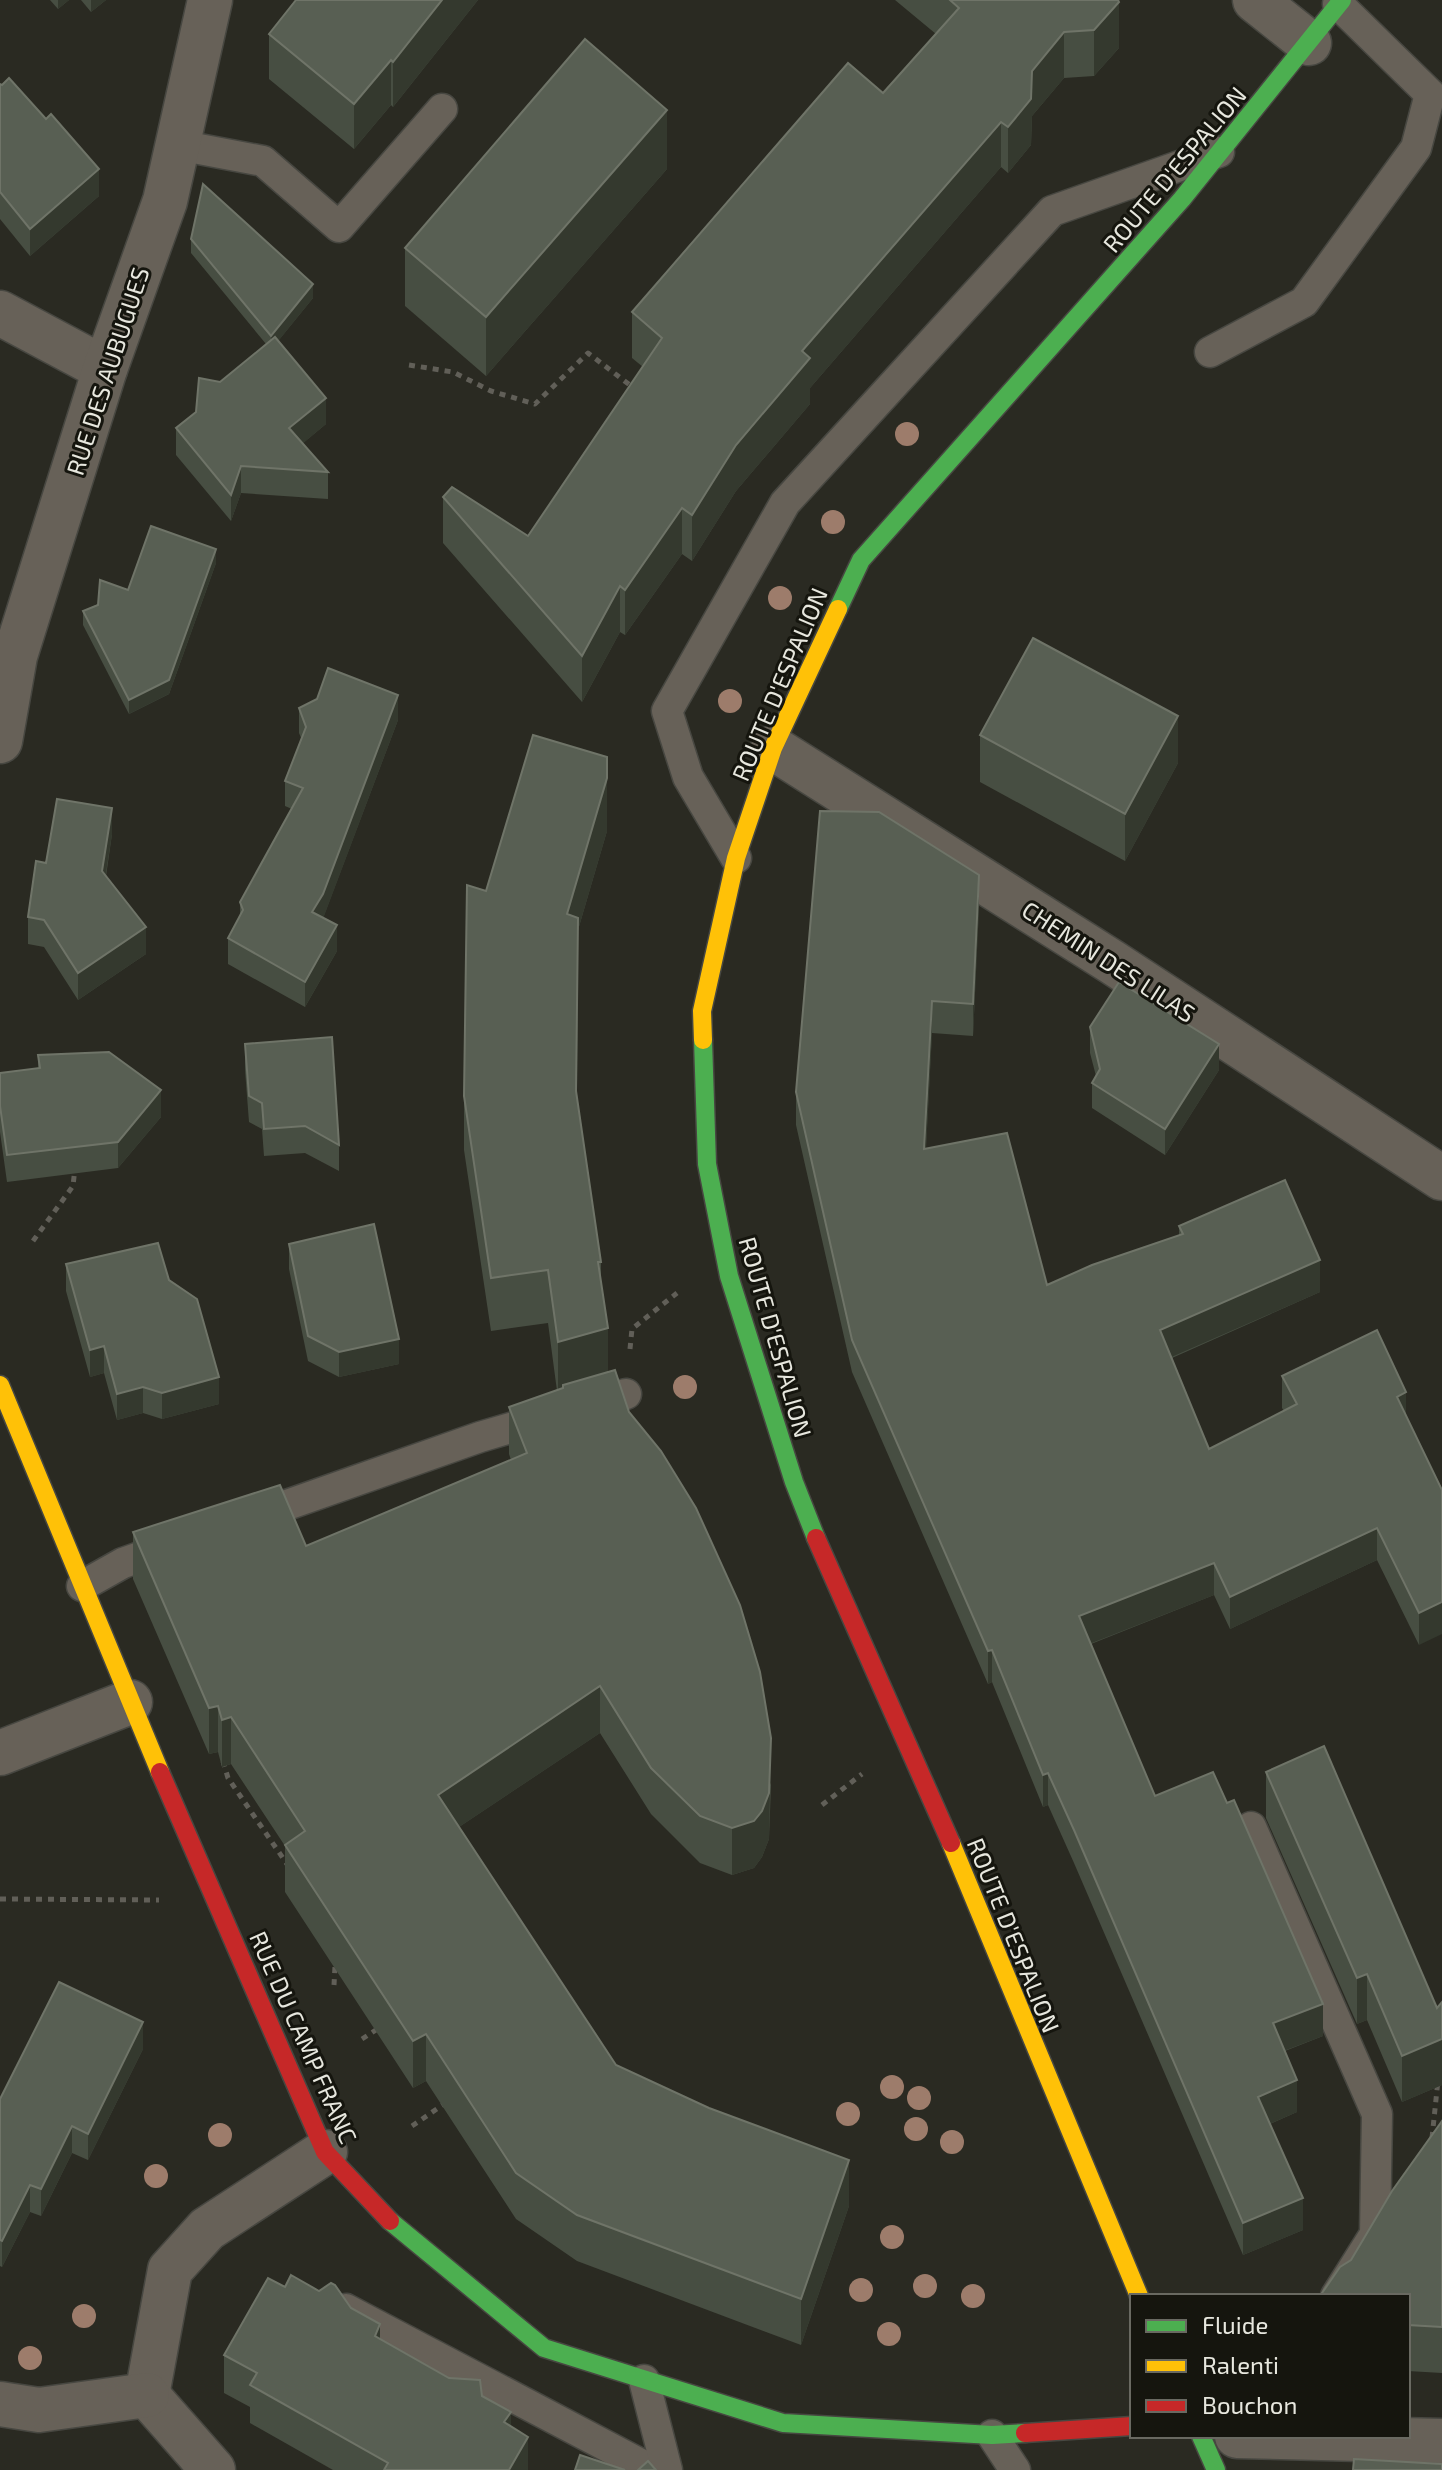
<svg xmlns="http://www.w3.org/2000/svg" width="1442" height="2470" font-family="'Exo 2',sans-serif">
<style>
.lines{fill:none;stroke-linecap:round;stroke-linejoin:round}
.lane-casing{stroke:#474741;stroke-width:33}
.street-casing{stroke:#474741;stroke-width:47}
.fast-casing{stroke:#474741;stroke-width:21}
.slow-casing{stroke:#474741;stroke-width:21}
.jam-casing{stroke:#474741;stroke-width:21}
.path{stroke:#615f58;stroke-width:5;stroke-dasharray:6 6;stroke-linecap:butt}
.lane{stroke:#676158;stroke-width:30}
.street{stroke:#676158;stroke-width:44}
.fast{stroke:#4caf50;stroke-width:18}
.slow{stroke:#ffc107;stroke-width:18}
.jam{stroke:#c62828;stroke-width:18}
.tree{fill:#9d7c6b}
.wall{fill:#474e42}
.shaded-wall{fill:#34392e}
.building{fill:#585f53;stroke:#6f7468;stroke-width:2}
.labels{text-anchor:middle;dominant-baseline:central;stroke-width:6;stroke-linejoin:round;paint-order:stroke}
.street-label{font-size:24px;fill:#e7e7de;stroke:#15150e}
</style>
<rect width="100%" height="100%" fill="#2a2a22"/>
<g class="lines">
<defs>
<g id="lane">
<path d="M178 145 263 161 339 227 442 109"/>
<path d="M1210 352 1304 302 1416 148 1430 94 1338 4"/>
<path d="M736 858 688 777 667 711 785 503 1052 211 1219 152"/>
<path d="M250 1518 480 1437 626 1394"/>
<path d="M82 1586 123 1563 171 1546"/>
<path d="M1251 1827 1377 2114 1375 2234 1336 2296"/>
<path d="M346 2309 652 2470"/>
<path d="M644 2380 667 2470"/>
<path d="M992 2435 1015 2470"/>
</g>
<g id="street">
<path d="M1255 0 1309 43"/>
<path d="M0 313 105 369"/>
<path d="M0 741 15 656 105 369 165 201 210 0"/>
<path d="M773 748 1112 962 1442 1178"/>
<path d="M0 1753 130 1702"/>
<path d="M147 2395 170 2270 207 2229 325 2152"/>
<path d="M147 2395 213 2470"/>
<path d="M0 2404 39 2410 147 2395"/>
<path d="M1237 2436 1442 2441"/>
</g>
<g id="fast">
<path d="M838 609 861 560 1182 199 1342 0"/>
<path d="M703 1040 707 1164 729 1276 794 1482 816 1538"/>
<path d="M390 2221 544 2348 783 2423 992 2435 1025 2433"/>
<path d="M1201 2436 1216 2470"/>
</g>
<g id="slow">
<path d="M703 1040 702 1011 736 858 773 748 838 609"/>
<path d="M0 1385 160 1772"/>
<path d="M951 1843 1139 2296"/>
</g>
<g id="jam">
<path d="M816 1538 951 1843"/>
<path d="M160 1772 325 2152 390 2221"/>
<path d="M1025 2433 1132 2426"/>
</g>
</defs>
<use href="#lane" class="lane-casing"/>
<use href="#street" class="street-casing"/>
<use href="#fast" class="fast-casing"/>
<use href="#slow" class="slow-casing"/>
<use href="#jam" class="jam-casing"/>
<g class="path">
<path d="M409 365 453 372 491 391 535 404 588 353 635 389"/>
<path d="M33 1241 73 1186 75 1168"/>
<path d="M630 1349 632 1329 677 1293"/>
<path d="M223 1761 228 1778 287 1864"/>
<path d="M822 1805 862 1774"/>
<path d="M0 1899 159 1900"/>
<path d="M334 1985 335 1966"/>
<path d="M362 2039 379 2028"/>
<path d="M412 2126 447 2102"/>
<path d="M1432 2138 1438 2080"/>
</g>
<use href="#lane" class="lane"/>
<use href="#street" class="street"/>
<use href="#fast" class="fast"/>
<use href="#slow" class="slow"/>
<use href="#jam" class="jam"/>
</g>
<g class="tree">
<circle cx="907" cy="434" r="12"/>
<circle cx="833" cy="522" r="12"/>
<circle cx="780" cy="598" r="12"/>
<circle cx="730" cy="701" r="12"/>
<circle cx="685" cy="1387" r="12"/>
<circle cx="892" cy="2087" r="12"/>
<circle cx="919" cy="2098" r="12"/>
<circle cx="848" cy="2114" r="12"/>
<circle cx="916" cy="2129" r="12"/>
<circle cx="220" cy="2135" r="12"/>
<circle cx="952" cy="2142" r="12"/>
<circle cx="156" cy="2176" r="12"/>
<circle cx="892" cy="2237" r="12"/>
<circle cx="925" cy="2286" r="12"/>
<circle cx="861" cy="2290" r="12"/>
<circle cx="973" cy="2296" r="12"/>
<circle cx="84" cy="2316" r="12"/>
<circle cx="889" cy="2334" r="12"/>
<circle cx="30" cy="2358" r="12"/>
</g>
<g class="wall">
<path d="M50 0H69L58 9Z"/>
<path d="M81 0H106L91 12Z"/>
<path d="M296 0H478L393 107 391 105 354 149 269 79V34Z"/>
<path d="M895 0H1118L1119 48 1094 76 1064 78 1032 116 1031 145 1008 173 1001 167 810 388V404L736 491 692 561 682 554 625 635 620 632 582 702 443 543V497L528 536 643 367 632 358V312L883 93 936 34Z"/>
<path d="M0 84 99 196 30 256 0 219Z"/>
<path d="M667 169 486 376 405 306V248Z"/>
<path d="M191 239 313 298 278 341 326 424 303 443 328 472V499L241 493 231 521 176 455V428L196 412 220 382 266 344 191 253Z"/>
<path d="M216 563 169 694 129 714 83 625V611L128 590Z"/>
<path d="M299 708 398 720 323 918 337 951 305 1007 228 964V938L240 915V902L292 809 285 806V781L302 740 299 733Z"/>
<path d="M980 735 1178 763 1125 861 980 782Z"/>
<path d="M607 831 578 930 577 1095 601 1262V1286L608 1372 629 1412 771 1785 769 1839 762 1857 754 1868 732 1875 700 1863 651 1814 600 1733 459 1827 616 2065 849 2206 801 2345 577 2261 516 2219 426 2081 413 2088 285 1892V1846L231 1764 222 1767 218 1752 209 1754 133 1579V1532L306 1546 511 1460 509 1454V1407L557 1391 548 1323 491 1331 464 1150V1096L486 891Z"/>
<path d="M112 834 106 876 146 954 78 1000 44 947 28 944V917L46 863Z"/>
<path d="M979 908 973 1036 932 1033 926 1148 1047 1285 1179 1235V1226L1320 1292 1172 1358 1209 1449 1284 1411 1282 1408V1376L1406 1416 1442 1490 1419 1645 1377 1560 1230 1629 1214 1595 1091 1644 1155 1796 1323 2036 1285 2051 1297 2112 1270 2124 1303 2230 1243 2255 1074 1863 1048 1805 1043 1807 992 1682 988 1684 852 1372 796 1125V1092Z"/>
<path d="M1090 1027 1219 1070 1165 1155 1092 1108V1083L1096 1076 1090 1053Z"/>
<path d="M245 1044 339 1145V1171L305 1153 264 1156 262 1129 249 1122 245 1070Z"/>
<path d="M38 1055 161 1117 118 1168 7 1182 0 1132V1073L38 1068Z"/>
<path d="M289 1244 399 1364 339 1377 308 1361 289 1269Z"/>
<path d="M66 1264 169 1280 219 1404 162 1419 143 1413 117 1420 104 1373 90 1377 66 1291Z"/>
<path d="M1266 1772 1437 2008 1442 2002V2085L1402 2102 1367 2020 1357 2024 1266 1818Z"/>
<path d="M143 2049 88 2160 72 2153 41 2216 30 2212 2 2267 0 2266V2099Z"/>
<path d="M1442 2121V2373L1408 2371V2296L1351 2260Z"/>
<path d="M285 2287 319 2291 351 2308 380 2339 482 2396 511 2427 528 2470H333L250 2423V2407L224 2393V2355Z"/>
</g>
<g class="shaded-wall">
<path d="M58 0H69L58 9Z"/>
<path d="M91 0H106L91 12Z"/>
<path d="M442 0H478L393 107V62Z"/>
<path d="M1119 2V48L1094 76V30Z"/>
<path d="M1064 32V78L1032 116 1031 145 1008 173V127L1032 71Z"/>
<path d="M391 60V105L354 149V104Z"/>
<path d="M667 110V169L486 376V317Z"/>
<path d="M1001 122V167L810 388V404L736 491 692 561V515L736 445 802 351Z"/>
<path d="M99 169V196L30 256V229Z"/>
<path d="M313 284V298L271 350V336Z"/>
<path d="M326 398V424L289 455V428Z"/>
<path d="M241 466V493L231 521V495Z"/>
<path d="M682 508V554L625 635V590Z"/>
<path d="M216 549V563L169 694 129 714V700Z"/>
<path d="M620 586V632L582 702V656Z"/>
<path d="M398 695V720L323 919 312 912Z"/>
<path d="M1178 716V763L1125 861V814Z"/>
<path d="M607 778V831L578 930 576 1144 567 914Z"/>
<path d="M112 808V834L102 898V871Z"/>
<path d="M979 875V908L973 1036V1004Z"/>
<path d="M337 925V951L305 1007V982Z"/>
<path d="M146 927V954L78 1000V973Z"/>
<path d="M932 1001V1033L924 1181V1149Z"/>
<path d="M1219 1044V1070L1165 1155V1129Z"/>
<path d="M161 1090V1117L118 1168V1142Z"/>
<path d="M1320 1260V1292L1160 1362V1330Z"/>
<path d="M608 1328V1381L558 1395V1342Z"/>
<path d="M399 1339V1364L339 1377V1352Z"/>
<path d="M104 1346V1373L90 1377V1350Z"/>
<path d="M219 1377V1404L162 1419V1393Z"/>
<path d="M143 1387V1413L117 1420V1394Z"/>
<path d="M1406 1392V1425L1397 1397Z"/>
<path d="M1377 1528V1560L1230 1629V1597Z"/>
<path d="M1214 1563V1595L1079 1648V1616Z"/>
<path d="M1442 1602V1634L1419 1645V1613Z"/>
<path d="M992 1650V1682L988 1684V1651Z"/>
<path d="M600 1686V1733L438 1841V1795Z"/>
<path d="M218 1706V1752L209 1754V1708Z"/>
<path d="M231 1717V1764L222 1767V1720Z"/>
<path d="M771 1738 769 1839 762 1857 754 1868 732 1875V1828Z"/>
<path d="M1048 1773V1805L1043 1807V1775Z"/>
<path d="M1367 1974V2020L1357 2024V1978Z"/>
<path d="M1323 2004V2036L1273 2055V2023Z"/>
<path d="M143 2022V2049L88 2160V2134Z"/>
<path d="M426 2034V2081L413 2088V2041Z"/>
<path d="M1442 2039V2085L1402 2102V2056Z"/>
<path d="M1297 2080V2112L1258 2129V2097Z"/>
<path d="M72 2126V2153L41 2216V2189Z"/>
<path d="M849 2160V2206L801 2345V2299Z"/>
<path d="M30 2185V2212L2 2267V2241Z"/>
<path d="M1303 2198V2230L1243 2255V2223Z"/>
<path d="M380 2324V2362L375 2336Z"/>
<path d="M511 2412V2450L504 2422Z"/>
<path d="M528 2437V2470H509Z"/>
</g>
<g class="building">
<path d="M296 0H442L393 62 391 60 354 104 269 34Z"/>
<path d="M950 0H1118L1119 2 1094 30 1064 32 1032 71 1031 99 1008 127 1001 122 802 351 810 358 736 445 692 515 682 508 625 590 620 586 582 656 443 497 452 487 528 536 662 338 632 312 848 63 883 93 959 8Z"/>
<path d="M585 39 667 110 486 317 405 248Z"/>
<path d="M9 78 46 119 51 114 99 169 30 229 0 192V84L2 85Z"/>
<path d="M203 184 313 284 271 336 191 239Z"/>
<path d="M275 337 326 398 289 428 328 472 241 466 231 495 176 428 196 412 199 378 220 382Z"/>
<path d="M151 526 216 549 169 680 129 700 83 611 98 605 100 580 128 590Z"/>
<path d="M1033 638 1178 716 1125 814 980 735Z"/>
<path d="M328 668 398 695 323 894 312 912 337 925 305 982 228 938 243 910 240 902 303 788 285 781 306 727 299 708 317 699Z"/>
<path d="M533 735 607 757V778L567 914 578 918 576 1091 601 1262H598L608 1328 558 1342 548 1270 491 1278 464 1096 467 885 486 891Z"/>
<path d="M57 799 112 808 102 871 146 927 78 973 44 920 28 917 36 861 46 863Z"/>
<path d="M820 811 879 812 979 875 973 1004 932 1001 924 1149 1007 1133 1047 1285 1092 1265 1183 1234 1179 1226 1285 1180 1320 1260 1160 1330 1209 1449 1297 1404 1282 1376 1377 1330 1406 1392 1397 1397 1442 1490V1602L1419 1613 1377 1528 1230 1597 1214 1563 1079 1616 1155 1796 1213 1772 1227 1803 1234 1800 1323 2004 1273 2023 1297 2080 1258 2097 1303 2198 1243 2223 1074 1830 1048 1773 1043 1775 992 1650 988 1651 852 1340 796 1092Z"/>
<path d="M1119 982 1219 1044 1165 1129 1092 1083 1100 1069 1090 1027Z"/>
<path d="M332 1037 339 1145 305 1126 264 1129 262 1103 249 1096 245 1044Z"/>
<path d="M109 1052 161 1090 118 1142 7 1155 0 1106V1073L40 1068 38 1055Z"/>
<path d="M374 1224 399 1339 339 1352 308 1336 289 1244Z"/>
<path d="M158 1243 169 1280 197 1299 219 1377 162 1393 143 1387 117 1394 104 1346 90 1350 66 1264Z"/>
<path d="M615 1370 629 1412 661 1451 696 1508 740 1605 760 1672 771 1738 769 1793 762 1811 754 1821 732 1828 700 1816 651 1768 600 1686 438 1795 616 2065 709 2108 849 2160 801 2299 577 2215 516 2173 426 2034 413 2041 285 1845 305 1831 231 1717 222 1720 218 1706 209 1708 133 1532 280 1485 306 1546 527 1453 509 1407 563 1388V1385Z"/>
<path d="M1324 1746 1437 2008 1442 2002V2039L1402 2056 1367 1974 1357 1978 1266 1772Z"/>
<path d="M59 1982 143 2022 88 2134 72 2126 41 2189 30 2185 2 2241 0 2240V2099Z"/>
<path d="M1442 2121V2327L1408 2325V2296H1320L1340 2267 1351 2260 1392 2191Z"/>
<path d="M291 2275 319 2291 331 2283 335 2285 351 2308 380 2324 375 2336 449 2378 480 2380 482 2396 511 2412 504 2422 528 2437 509 2470H384L388 2463 250 2385 257 2373 224 2355 268 2278 285 2287Z"/>
<path d="M580 2455 625 2470H575Z"/>
<path d="M1354 2459 1442 2464V2470H1353Z"/>
<path d="M648 2461 656 2470H638Z"/>
</g>
<g class="labels">
<g class="street-label">
<text transform="translate(1174 169) rotate(-50)">ROUTE D'ESPALION</text>
<text transform="translate(107 371) rotate(-72)">RUE DES AUBUGUES</text>
<text transform="translate(779 684) rotate(-67)">ROUTE D'ESPALION</text>
<text transform="translate(1109 961) rotate(33)">CHEMIN DES LILAS</text>
<text transform="translate(776 1337) rotate(74)">ROUTE D'ESPALION</text>
<text transform="translate(1014 1935) rotate(68)">ROUTE D'ESPALION</text>
<text transform="translate(304 2037) rotate(66)">RUE DU CAMP FRANC</text>
</g>
</g>
<rect x="1130" y="2294" width="280" height="144" fill="#15150e" stroke="#696961" stroke-width="2"/>
<rect x="1146" y="2320" width="40" height="12" fill="#4caf50" stroke="#696961" stroke-width="2"/>
<text x="1202" y="2334" font-size="24" fill="#e7e7de">Fluide</text>
<rect x="1146" y="2360" width="40" height="12" fill="#ffc107" stroke="#696961" stroke-width="2"/>
<text x="1202" y="2374" font-size="24" fill="#e7e7de">Ralenti</text>
<rect x="1146" y="2400" width="40" height="12" fill="#c62828" stroke="#696961" stroke-width="2"/>
<text x="1202" y="2414" font-size="24" fill="#e7e7de">Bouchon</text>
</svg>
